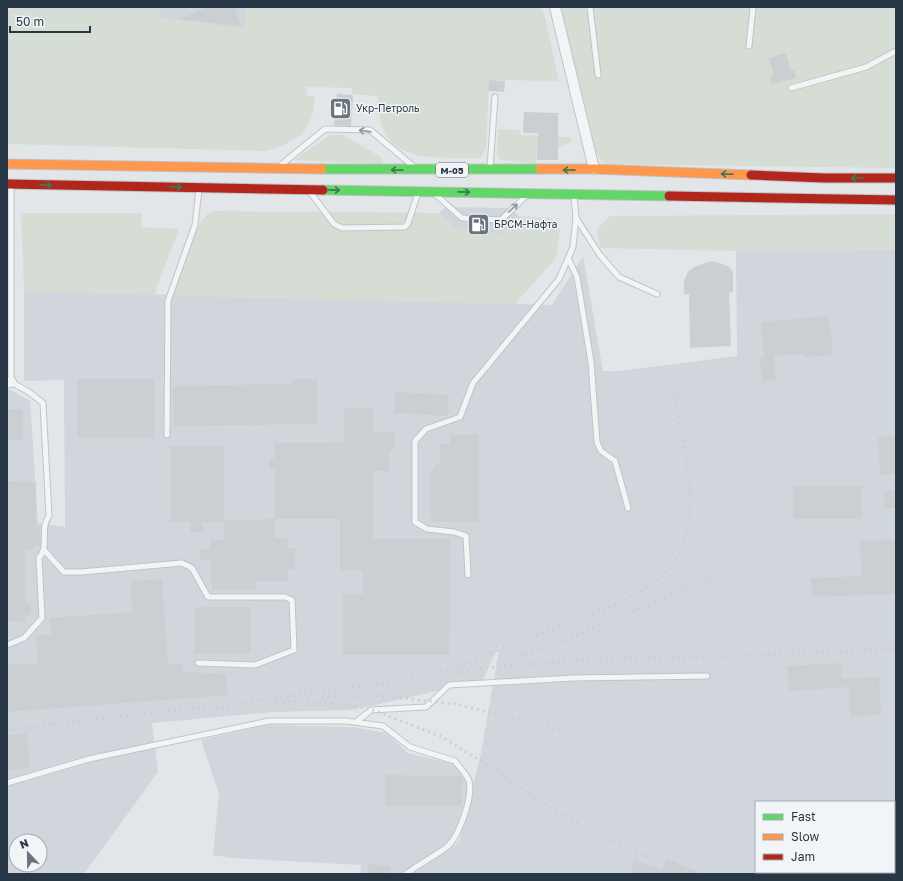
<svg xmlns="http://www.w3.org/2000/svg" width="903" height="881" font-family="'Golos Text',sans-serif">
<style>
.built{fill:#d1d6dc;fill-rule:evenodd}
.green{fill:#d5ddd4}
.building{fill:#cccfd1}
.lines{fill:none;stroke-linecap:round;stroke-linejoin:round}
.lane-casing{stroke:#c1c4c7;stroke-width:7}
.street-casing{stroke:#c1c4c7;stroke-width:12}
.fast-casing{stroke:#c0c3c7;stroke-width:11}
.slow-casing{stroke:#c0c3c7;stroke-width:11}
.jam-casing{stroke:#c0c3c7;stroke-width:11}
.lane{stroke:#f3f4f6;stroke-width:5}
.street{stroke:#f3f4f6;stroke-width:10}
.fast{stroke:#63d668;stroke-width:9}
.slow{stroke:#ff974d;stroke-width:9}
.jam{stroke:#b3261e;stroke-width:9}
.rail{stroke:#cccfd1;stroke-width:3;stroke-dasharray:2 4;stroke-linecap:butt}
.oneway{stroke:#8e969e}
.oneway2{stroke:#407753}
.labels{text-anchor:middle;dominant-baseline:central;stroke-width:3;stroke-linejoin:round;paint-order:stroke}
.shield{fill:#f1f5f8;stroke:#64707b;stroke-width:1}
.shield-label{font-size:9px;font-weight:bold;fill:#283745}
.poi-label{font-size:10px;fill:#283745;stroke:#f1f5f8;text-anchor:start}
</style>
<rect width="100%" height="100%" fill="#e3e6e9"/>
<g class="built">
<path d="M157 7H245V29L161 18Z"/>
<path d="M446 207 511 208 519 216 502 234 470 232 455 228 439 213Z"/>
<path d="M896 250V869H894V802H756V872H816V874H410L459 842 481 753 500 644 482 681 352 710 273 712 152 723 158 772 84 874H7V388L30 401 38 523 65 527 64 380 24 381V291L552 305 583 256 603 371H619L737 356 736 251ZM16 841H40V865H16Z"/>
<path d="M266 725 353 727 386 733 408 753 454 764 467 782V795L455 832 448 843 417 862 403 874H360L361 865 231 858 213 855 219 794 201 740Z"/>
</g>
<g class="green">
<path d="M16 7H157L162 18 245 29V7H537L543 9 559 81 489 80 486 148 480 158C448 157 391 165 381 123 378 114 378 105 377 96L352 94V88L307 87V96H315C312 133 299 141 265 151L7 144V10Z"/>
<path d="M560 7H896V168L606 164 599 158 593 146Z"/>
<path d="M498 129 519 130 520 135 570 137 571 141 558 149 537 148 536 164 501 160 497 155Z"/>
<path d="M330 135H343L381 157 383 162 381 164 294 160Z"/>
<path d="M211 211 439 213 455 228 470 232 502 234 519 216 550 218 560 230 556 258 515 304 171 296C181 269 190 229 211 211Z"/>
<path d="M21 213H142L141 227 179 229 154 295 24 291Z"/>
<path d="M896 214V250L736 251 600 248 597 229 610 216Z"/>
</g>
<g class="building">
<path d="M208 7H234L241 26 179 19Z"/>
<path d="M786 53 791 71 794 70 796 78 772 84 770 76 774 75 769 58Z"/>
<path d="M489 80 505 81 504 92 488 91Z"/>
<path d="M337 94 353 95 351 126 334 125Z"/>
<path d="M524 112 558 113V160H537L538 133H523Z"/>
<path d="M712 261 728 266 733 271V292H729L731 346 690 348 689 294H684V281L688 272 694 267Z"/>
<path d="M829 316 833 355 805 357 804 354 774 356 776 380 762 381 760 358H764L761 322Z"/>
<rect x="77" y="379" width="77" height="59"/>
<path d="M292 379H317V424L173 426V386L292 384Z"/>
<path d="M395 392 449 395 448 416 394 413Z"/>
<path d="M344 408H374V432H394V450H389V471H374L373 539H450L449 655H343V594H363V570H340V519H275V469H269V459H274V443L344 442Z"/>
<rect x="7" y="409" width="16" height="31"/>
<path d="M478 434 479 522H431L430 470H435V464H440V444H450V435Z"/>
<path d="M896 436V474L880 475 878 437Z"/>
<path d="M170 446H224V522H203V532H190V522H170Z"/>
<path d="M7 481 36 482V527H40V545L33 546V550L25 549V603H31V615H25V622L7 621Z"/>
<rect x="793" y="486" width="69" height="33"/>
<path d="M896 490V508H885L884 491Z"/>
<path d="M275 519V538H288V548H295V569H288V581H256V590H212V582H210V559L200 560V549H210V540H224V520Z"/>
<path d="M896 540V594L812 597 811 578 861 576 860 541Z"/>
<path d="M162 579 168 664 182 663 183 672 226 674 228 695 7 712V665L38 663 36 636 52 634 50 618 132 612 130 581Z"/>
<rect x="195" y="607" width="56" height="47"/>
<path d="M841 663 842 679 879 677 881 715 850 716 849 687 789 691 787 666Z"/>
<path d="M27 733 30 768 7 770V735Z"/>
<path d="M385 775 462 776V806H385Z"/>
<path d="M667 859 703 874H630L635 860 662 870Z"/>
<path d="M369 864 391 866 390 874H368Z"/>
</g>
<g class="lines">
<defs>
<g id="lane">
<path d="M590 7 598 75"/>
<path d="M749 46 753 7"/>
<path d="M791 88 866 67 896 51"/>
<path d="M282 164 325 129 370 130 413 166"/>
<path d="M490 168 495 97"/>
<path d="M310 192 334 224 342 228 405 227 408 223 418 193"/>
<path d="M436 195 462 218 501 220 525 197"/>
<path d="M576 218 600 255 619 277 657 294"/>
<path d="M568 258 577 277 591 362 597 442 601 451 615 461 628 508"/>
<path d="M167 435 168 301 195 225 199 189"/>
<path d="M44 550 64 572H81L182 563 192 568 208 597H285L292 600 294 650 255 665 198 663"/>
<path d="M468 575 466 536 454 532 427 529 415 522V441L426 429 460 417 473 383 559 279 573 247 576 217 574 197"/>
<path d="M7 645 24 638 42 618 39 558C50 546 39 529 49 516L43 403 29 392 11 382V186"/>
<path d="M356 722 371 710 426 707 449 685 573 678 707 676"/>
<path d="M7 783 89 759 269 721H346L383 726 410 747 455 761C459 767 467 774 469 781 473 797 460 833 449 845 441 853 418 864 406 874"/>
</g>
<g id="street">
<path d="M555 7 594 169"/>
<path d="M7 382H11"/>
</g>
<g id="fast">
<path d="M322 169H540"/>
<path d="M323 190 669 196"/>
</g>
<g id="slow">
<path d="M7 164 322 169"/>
<path d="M540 169H594L751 175"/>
</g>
<g id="jam">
<path d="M751 175 824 178H896"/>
<path d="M7 184 323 190"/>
<path d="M669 196 896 200"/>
</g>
</defs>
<use href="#lane" class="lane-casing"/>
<use href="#street" class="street-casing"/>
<use href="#fast" class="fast-casing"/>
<use href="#slow" class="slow-casing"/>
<use href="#jam" class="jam-casing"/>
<use href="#lane" class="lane"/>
<use href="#street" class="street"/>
<use href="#fast" class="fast"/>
<use href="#slow" class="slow"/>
<use href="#jam" class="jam"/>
<g class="rail">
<path d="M497 663 563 641 723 573"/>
<path d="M474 669 589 659 715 657 896 649"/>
<path d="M450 674 479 668"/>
<path d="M322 696H385L455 704 570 732"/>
<path d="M277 703 293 701 344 704 373 710 440 736 494 769 535 798 598 835 665 864"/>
<path d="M7 730 182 709 215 708 285 696 405 680 451 669 622 602C642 591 663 579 676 559 704 515 682 441 674 392"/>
</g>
</g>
<defs><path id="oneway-shaft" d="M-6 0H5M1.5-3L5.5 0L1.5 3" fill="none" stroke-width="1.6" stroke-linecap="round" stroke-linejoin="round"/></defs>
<g class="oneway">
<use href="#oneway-shaft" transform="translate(365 131) rotate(-172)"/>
<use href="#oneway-shaft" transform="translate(513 208) rotate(-43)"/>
</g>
<g class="oneway2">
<use href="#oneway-shaft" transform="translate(397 170) rotate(-179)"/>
<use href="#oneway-shaft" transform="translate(569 170) rotate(179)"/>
<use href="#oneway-shaft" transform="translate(727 174) rotate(-178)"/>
<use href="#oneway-shaft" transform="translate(857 178) rotate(180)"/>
<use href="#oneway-shaft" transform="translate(46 185) rotate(1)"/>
<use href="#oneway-shaft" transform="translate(176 187) rotate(1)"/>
<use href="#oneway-shaft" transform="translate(334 190) rotate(1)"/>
<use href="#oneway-shaft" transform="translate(464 192) rotate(1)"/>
</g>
<defs>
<symbol id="fuel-square" viewBox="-11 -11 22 22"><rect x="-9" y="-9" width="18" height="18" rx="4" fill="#69747e" stroke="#f1f5f8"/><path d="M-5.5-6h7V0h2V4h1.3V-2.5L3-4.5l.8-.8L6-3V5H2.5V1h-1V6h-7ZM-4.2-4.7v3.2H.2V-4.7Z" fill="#fff"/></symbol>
</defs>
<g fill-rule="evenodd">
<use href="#fuel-square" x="328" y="96" width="25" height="25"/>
<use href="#fuel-square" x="466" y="212" width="25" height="25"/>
</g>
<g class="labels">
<rect class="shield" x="436" y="163" width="32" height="14" rx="3"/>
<g class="shield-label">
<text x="452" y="170">М-05</text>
</g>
<g class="poi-label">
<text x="356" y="108">Укр-Петроль</text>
<text x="494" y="224">БРСМ-Нафта</text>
</g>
</g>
<rect width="903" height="881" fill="none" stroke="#283745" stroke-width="16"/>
<rect x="755" y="801" width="140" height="72" fill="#f1f5f8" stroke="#a1a9b0"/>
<rect x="763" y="814" width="20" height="6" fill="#63d668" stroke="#a1a9b0"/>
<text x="791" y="821" font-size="12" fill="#283745">Fast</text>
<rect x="763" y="834" width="20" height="6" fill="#ff974d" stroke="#a1a9b0"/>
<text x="791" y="841" font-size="12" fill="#283745">Slow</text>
<rect x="763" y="854" width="20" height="6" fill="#b3261e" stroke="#a1a9b0"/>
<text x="791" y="861" font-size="12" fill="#283745">Jam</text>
<g transform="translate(28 853) rotate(338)"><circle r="19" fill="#f1f5f8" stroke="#a1a9b0"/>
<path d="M0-3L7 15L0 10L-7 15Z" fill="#69747e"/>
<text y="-6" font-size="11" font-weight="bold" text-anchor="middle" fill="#283745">N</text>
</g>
<path d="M10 26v6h80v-6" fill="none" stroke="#283745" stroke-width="2"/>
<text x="16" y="26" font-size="12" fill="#283745" stroke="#f1f5f8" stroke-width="3" paint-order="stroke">50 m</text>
</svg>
